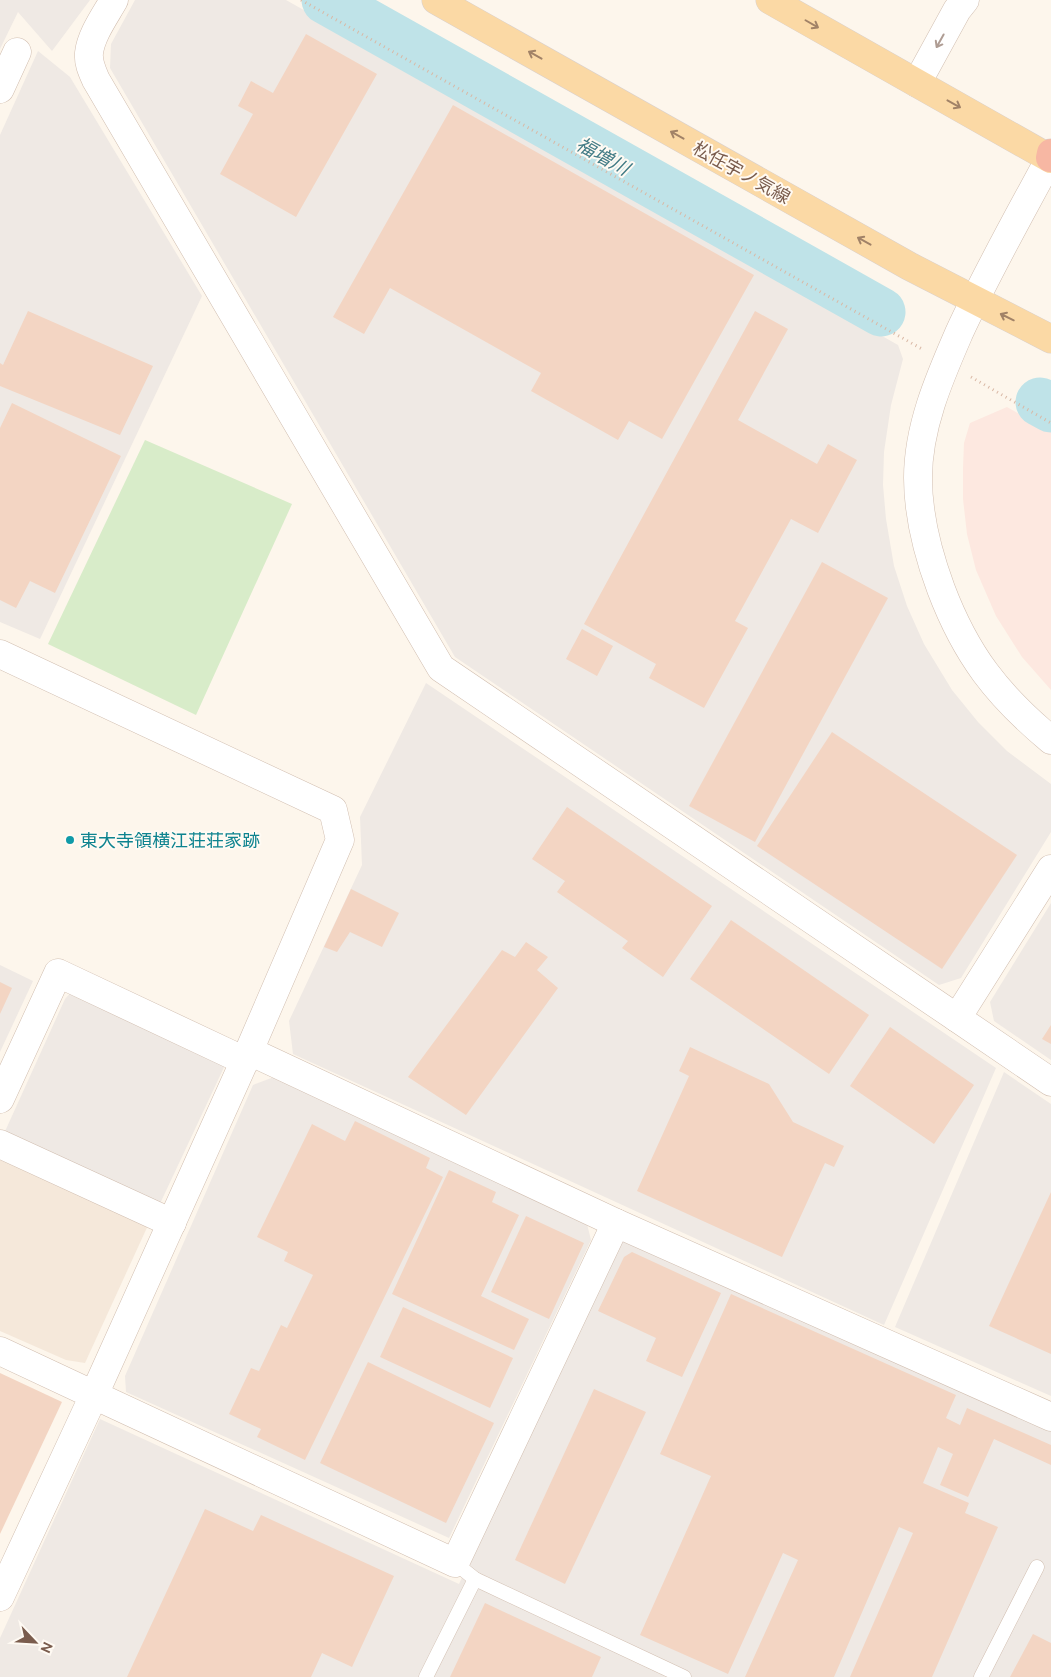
<svg xmlns="http://www.w3.org/2000/svg" width="1051" height="1677" font-family="Ubuntu,'Noto Sans JP',sans-serif">
<style>
.residential{fill:#f5e8da}
.commercial{fill:#fde8e0}
.industrial{fill:#efe9e4}
.green{fill:#d8ecc9}
.lines{fill:none;stroke-linecap:round;stroke-linejoin:round}
.river{stroke:#bfe3e8;stroke-width:49}
.building{fill:#f3d5c3}
.service-casing{stroke:#d1beb0;stroke-width:15}
.minor-casing{stroke:#d1beb0;stroke-width:29}
.tertiary-casing{stroke:#d1beb0;stroke-width:29}
.primary-casing{stroke:#dad1cd;stroke-width:29}
.motorway-casing{stroke:#dad1cd;stroke-width:29}
.path{stroke:#d9b8a5;stroke-width:3;stroke-dasharray:1 4;stroke-linecap:butt}
.service{stroke:#fff;stroke-width:14}
.minor{stroke:#fff;stroke-width:28}
.tertiary{stroke:#fff;stroke-width:28}
.primary{stroke:#fbd9a5;stroke-width:28}
.motorway{stroke:#f7b7a3;stroke-width:28}
.oneway{stroke:#a18267}
.oneway2{stroke:#af9d94}
.culture-dot{fill:#0f9aa8;stroke:#fffaf3;stroke-width:2}
.labels{text-anchor:middle;dominant-baseline:central;stroke-width:4;stroke-linejoin:round;paint-order:stroke}
.street-label{font-size:18px;fill:#7a5c4d;stroke:#fffaf3}
.culture-label{font-size:18px;fill:#0d838f;stroke:#fffaf3;text-anchor:start}
.water-label{font-size:19px;font-style:italic;fill:#437c86;stroke:#fffaf3}
</style>
<rect width="100%" height="100%" fill="#fdf6ec"/>
<path class="residential" d="M0 1155 150 1221 85 1363 66 1360 0 1331Z"/>
<path class="commercial" d="M1007 407 1051 432V690L1022 657 996 616 976 570 967 534 963 499V468L964 443 970 423Z"/>
<g class="industrial">
<path d="M0 0H90L52 51 18 12 0 49Z"/>
<path d="M135 0H286L898 345 903 359 891 405 884 452 883 485 886 519 894 566 907 606 924 644 952 690 978 722 1007 751 1051 784V832L961 978 939 985 455 657 110 68 111 44Z"/>
<path d="M38 51 70 77 202 296 40 639 0 622V135Z"/>
<path d="M426 683 996 1068 884 1325 293 1054 289 1021 362 865 360 817Z"/>
<path d="M1051 903V1060L994 1021 990 1002Z"/>
<path d="M0 965 33 981 0 1052Z"/>
<path d="M74 989 226 1063 157 1210 2 1138 65 999Z"/>
<path d="M1004 1072 1051 1104V1396L895 1327Z"/>
<path d="M274 1077 586 1220 591 1240 449 1538 126 1392 125 1376 253 1085Z"/>
<path d="M618 1238 1051 1431V1677H0V1638L100 1419 459 1584Z"/>
</g>
<path class="green" d="M145 440 292 504 196 715 48 644Z"/>
<g class="lines">
<g class="river">
<path d="M326 0 881 312"/>
<path d="M1040 402 1051 408"/>
</g>
</g>
<g class="building">
<path d="M306 34 377 74 296 217 220 174 253 114 238 106 251 81 273 93Z"/>
<path d="M453 105 754 275 662 439 629 421 618 440 531 391 541 373 390 288 364 334 333 317Z"/>
<path d="M28 311 153 366 120 435 0 386V363L3 365Z"/>
<path d="M755 311 788 329 738 420 817 464 828 444 857 460 818 533 791 519 735 621 748 628 704 708 649 678 656 664 584 624Z"/>
<path d="M12 403 121 456 55 593 30 581 16 608 0 600V428Z"/>
<path d="M822 562 888 598 755 842 689 806Z"/>
<path d="M582 629 613 646 597 676 566 659Z"/>
<path d="M832 732 1017 855 942 969 757 846Z"/>
<path d="M567 807 712 906 663 977 622 948 628 941 557 892 565 881 532 859Z"/>
<path d="M351 889 399 913 382 947 350 932 337 952 324 947Z"/>
<path d="M731 920 869 1015 829 1074 690 979Z"/>
<path d="M526 942 548 957 537 970 558 988 466 1115 408 1077 502 950 515 957Z"/>
<path d="M0 982 12 988 0 1014Z"/>
<path d="M1051 1025V1044L1042 1039Z"/>
<path d="M890 1027 974 1085 934 1144 850 1086Z"/>
<path d="M690 1047 769 1084 793 1122 844 1146 834 1167 825 1163 782 1257 637 1191 689 1076 679 1071Z"/>
<path d="M355 1121 430 1158 426 1168 443 1177 305 1460 257 1437 261 1429 229 1414 251 1368 259 1371 281 1325 287 1328 313 1275 284 1261 288 1252 257 1237 312 1124 345 1141Z"/>
<path d="M449 1170 496 1192 492 1202 519 1215 481 1296 529 1319 514 1350 392 1294Z"/>
<path d="M1051 1192V1354L989 1326Z"/>
<path d="M526 1216 584 1243 549 1319 491 1292Z"/>
<path d="M632 1252 721 1293 682 1377 646 1361 656 1338 598 1311 624 1257Z"/>
<path d="M731 1294 956 1395 946 1418 960 1425 967 1408 1051 1445V1465L994 1439 968 1497 940 1485 953 1454 938 1447 923 1483 969 1503 965 1513 998 1527 932 1677H850L913 1533 899 1527 834 1677H745L798 1560 783 1553 728 1674 640 1635 711 1476 660 1454Z"/>
<path d="M403 1307 513 1358 490 1408 380 1357Z"/>
<path d="M368 1362 494 1423 446 1523 320 1463Z"/>
<path d="M0 1373 62 1402 0 1534Z"/>
<path d="M594 1389 646 1412 565 1584 515 1560Z"/>
<path d="M205 1509 253 1531 261 1515 394 1576 352 1667 322 1653 311 1677H127Z"/>
<path d="M485 1603 601 1657 592 1677H450Z"/>
<path d="M1033 1634 1051 1643V1677H1010Z"/>
</g>
<g class="lines">
<defs>
<g id="service">
<path d="M475 1579 684 1677"/>
<path d="M426 1677 475 1579 455 1563"/>
<path d="M981 1677 1037 1567"/>
</g>
<g id="minor">
<path d="M114 0C105 16 91 35 89 53 88 63 92 71 96 80L441 668 957 1018"/>
<path d="M917 83 957 10 965 0"/>
<path d="M0 654 333 810 340 840 249 1051 94 1395 455 1563 616 1223"/>
<path d="M1051 869 957 1018 1051 1082"/>
<path d="M249 1051 616 1223 1051 1417"/>
<path d="M0 1099 58 973 245 1061"/>
<path d="M0 1144 172 1223"/>
<path d="M0 1351 94 1395 0 1597"/>
</g>
<g id="tertiary">
<path d="M0 89 17 52"/>
<path d="M1050 158C1019 216 986 274 959 333 939 379 918 427 918 478 918 516 928 554 941 589 966 655 997 695 1051 740"/>
</g>
<g id="primary">
<path d="M436 0 909 266 1051 339"/>
<path d="M770 0 1051 159"/>
</g>
<path id="motorway" d="M1050 158 1051 153"/>
</defs>
<use href="#service" class="service-casing"/>
<use href="#minor" class="minor-casing"/>
<use href="#tertiary" class="tertiary-casing"/>
<use href="#primary" class="primary-casing"/>
<use href="#motorway" class="motorway-casing"/>
<g class="path">
<path d="M301 0 922 349"/>
<path d="M971 377 1051 423"/>
</g>
<use href="#service" class="service"/>
<use href="#minor" class="minor"/>
<use href="#tertiary" class="tertiary"/>
<use href="#primary" class="primary"/>
<use href="#motorway" class="motorway"/>
</g>
<defs><path id="oneway-shaft" d="M-6 0H5M1.5-3L5.5 0L1.5 3" fill="none" stroke-width="1.6" stroke-linecap="round" stroke-linejoin="round" transform="scale(1.25)"/></defs>
<g class="oneway">
<use href="#oneway-shaft" transform="translate(812 24) rotate(30)"/>
<use href="#oneway-shaft" transform="translate(535 55) rotate(-151)"/>
<use href="#oneway-shaft" transform="translate(954 104) rotate(29)"/>
<use href="#oneway-shaft" transform="translate(677 135) rotate(-151)"/>
<use href="#oneway-shaft" transform="translate(864 241) rotate(-151)"/>
<use href="#oneway-shaft" transform="translate(1007 317) rotate(-154)"/>
</g>
<use class="oneway2" href="#oneway-shaft" transform="translate(940 41) rotate(119)"/>
<circle class="culture-dot" cx="70" cy="840" r="5"/>
<g class="labels">
<g class="street-label">
<text transform="translate(742 172) rotate(29)">松任宇ノ気線</text>
</g>
<g class="culture-label">
<text x="80" y="840">東大寺領横江荘荘家跡</text>
</g>
<g class="water-label">
<text transform="translate(603 156) rotate(29)">福増川</text>
</g>
</g>
<g transform="translate(35 1642) rotate(115)" stroke="#fffaf3" stroke-width="4" paint-order="stroke">
<path d="M0-4L9 19L0 12L-9 19Z" fill="#7a5c4d"/>
<text y="-8" font-size="14" font-weight="bold" text-anchor="middle" fill="#7a5c4d">N</text>
</g>
</svg>
